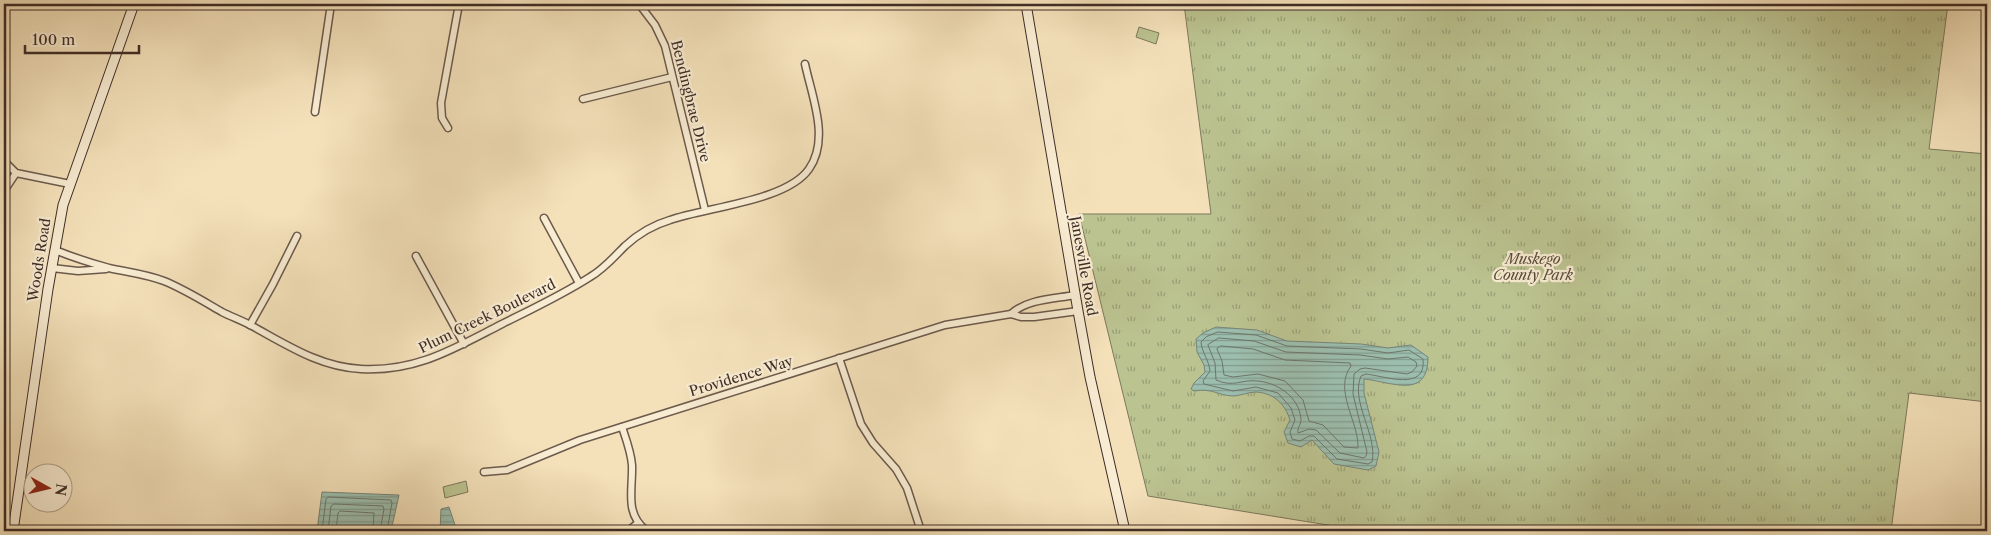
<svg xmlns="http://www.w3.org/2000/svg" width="1991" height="535" font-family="'Libre Caslon Text',serif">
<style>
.park{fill:url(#park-tufts);stroke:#7d785c}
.pitch{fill:#bbc390;stroke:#7d785c}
.water{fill:url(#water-rules);stroke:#778478}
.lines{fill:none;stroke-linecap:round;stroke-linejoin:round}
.shore{stroke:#6e766a;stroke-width:1}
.street-casing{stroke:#6c5a4c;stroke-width:9}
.secondary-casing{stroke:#3f2d27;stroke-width:11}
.street{stroke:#f8ecd2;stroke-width:6}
.secondary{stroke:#f8ecd2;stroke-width:9}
.labels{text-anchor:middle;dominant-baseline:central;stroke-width:4.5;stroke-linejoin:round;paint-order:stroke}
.street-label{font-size:14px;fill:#3f2d27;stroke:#f8ecd2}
.park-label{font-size:14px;font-style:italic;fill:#584b3c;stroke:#f8ecd2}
</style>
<defs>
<pattern id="park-tufts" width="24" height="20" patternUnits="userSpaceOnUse" patternTransform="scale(1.25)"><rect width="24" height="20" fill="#bbc390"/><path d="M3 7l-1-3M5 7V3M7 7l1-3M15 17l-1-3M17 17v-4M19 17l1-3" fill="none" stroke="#999f76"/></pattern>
<pattern id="water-rules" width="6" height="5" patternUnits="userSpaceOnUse" patternTransform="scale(1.25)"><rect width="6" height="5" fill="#9cbeae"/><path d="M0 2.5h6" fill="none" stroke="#819b8e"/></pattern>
</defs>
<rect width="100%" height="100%" fill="#f4e1ba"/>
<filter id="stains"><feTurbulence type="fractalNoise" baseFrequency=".004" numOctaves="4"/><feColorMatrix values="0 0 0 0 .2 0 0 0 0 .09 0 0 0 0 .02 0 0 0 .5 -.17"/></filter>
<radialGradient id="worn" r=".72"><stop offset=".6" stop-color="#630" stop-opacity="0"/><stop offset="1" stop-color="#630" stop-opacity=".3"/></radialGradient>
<g class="park">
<path d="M1184 4H1948L1929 149 1987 154V402L1909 393 1891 531H1365L1148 496 1079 214H1211Z"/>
<path d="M466 481 468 492 445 498 443 487Z"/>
</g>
<path class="pitch" d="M1139 27 1159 33 1156 44 1136 37Z"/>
<g class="water">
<path d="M1216 327 1257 330 1287 341 1361 344 1388 348 1411 345 1428 357C1428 400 1392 382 1364 379V393L1379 452 1376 466 1368 470 1334 464 1312 440 1301 447 1288 443 1284 432 1290 420C1285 404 1274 393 1256 392 1248 392 1240 396 1233 396 1216 395 1213 388 1194 391L1191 389 1194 383 1205 372 1204 365 1197 352 1196 339 1203 333Z"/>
<path d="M322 492 399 495 391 531H317Z"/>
<path d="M449 507 457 531H440L441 509Z"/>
</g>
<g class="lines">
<g class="shore">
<path d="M1218 332 1256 335 1287 346 1361 349 1388 353 1409 350 1423 359C1427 392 1384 376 1366 374L1361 376C1350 402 1378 435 1372 462L1368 464 1337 459 1314 436H1309L1300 441 1292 439 1290 432 1295 420 1291 408 1278 393 1256 387 1233 391 1204 384 1203 381 1210 371C1209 360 1202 353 1201 342L1206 337Z"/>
<path d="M1219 338 1254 341 1286 352 1360 355 1388 359 1408 357 1416 362 1417 366 1412 372 1407 374 1365 368 1360 369 1354 374 1353 394 1367 452 1366 456 1364 458 1340 453 1316 430 1309 429 1298 433C1297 428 1301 425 1301 419 1299 397 1278 383 1258 381 1241 379 1234 388 1216 380L1215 363 1208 345Z"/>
<path d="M1221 346 1253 349 1285 360 1350 363 1351 366C1333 390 1359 422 1358 448L1344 447 1323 425 1309 421 1303 400 1285 381 1258 374 1233 377 1224 375 1222 361 1217 349Z"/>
<path d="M322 531 326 499 328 497 391 500 392 503 387 531"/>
<path d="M328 531 331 506 334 504 383 506 384 509 380 531"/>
<path d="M336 531 338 513 340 511 374 513 373 531"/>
</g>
<defs>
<g id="street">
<path d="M639 4 655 25 665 46 705 210"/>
<path d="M583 99 672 77"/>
<path d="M315 112 331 4"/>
<path d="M448 128 442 118 441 103 459 4"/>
<path d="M4 161 16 173 70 184"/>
<path d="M4 191 16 173"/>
<path d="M544 218 579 283"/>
<path d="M55 250C72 257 91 263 109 268 127 272 146 274 164 281 184 289 203 301 222 312 232 317 243 321 252 326 287 345 320 367 361 369 417 372 455 348 502 324 532 309 562 295 590 277 604 269 614 257 625 246 638 234 653 225 670 220 707 207 787 201 809 169 830 139 812 97 805 64"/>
<path d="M416 256 464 344"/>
<path d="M52 268 78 271 106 269"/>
<path d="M1011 314C1027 299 1054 299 1075 295"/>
<path d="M250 325 273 284 297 236"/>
<path d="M839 358 861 424 873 443 896 469 907 488 921 531"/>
<path d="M622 427C626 439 631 452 632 465 633 490 624 514 647 531"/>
<path d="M484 472 507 470 580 440 945 325 1011 314 1021 317H1034L1078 311"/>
<path d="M628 531 638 523"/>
</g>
<g id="secondary">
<path d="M1026 4 1078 311 1090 377 1125 531"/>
<path d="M13 531 48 289 63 205 134 4"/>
</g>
</defs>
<use href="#street" class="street-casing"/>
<use href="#secondary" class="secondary-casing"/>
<use href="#street" class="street"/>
<use href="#secondary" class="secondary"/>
</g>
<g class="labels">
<g class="street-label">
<text transform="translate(691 101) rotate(76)">Bendingbrae Drive</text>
<text transform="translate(39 260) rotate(-81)">Woods Road</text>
<text transform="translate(1084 266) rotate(80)">Janesville Road</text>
<text transform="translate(487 316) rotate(-26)">Plum Creek Boulevard</text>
<text transform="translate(741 376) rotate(-17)">Providence Way</text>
</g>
<g class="park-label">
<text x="1533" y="259">Muskego<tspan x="1533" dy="16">County Park</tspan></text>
</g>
</g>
<rect width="1991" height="535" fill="none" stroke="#f4e1ba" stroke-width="20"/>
<rect x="5" y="5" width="1981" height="525" fill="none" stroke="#3f2d27" stroke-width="2.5"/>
<rect x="10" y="10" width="1971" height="515" fill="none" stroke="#3f2d27"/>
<g transform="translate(48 488) rotate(98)"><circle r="24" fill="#f8ecd2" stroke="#aea08e"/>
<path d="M0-4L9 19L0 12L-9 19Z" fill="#8f2418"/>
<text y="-8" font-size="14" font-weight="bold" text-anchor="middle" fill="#3f2d27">N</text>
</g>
<path d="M25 45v8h114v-8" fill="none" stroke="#3f2d27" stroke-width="2.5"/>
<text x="32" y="45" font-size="15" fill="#3f2d27" stroke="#f8ecd2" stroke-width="4" paint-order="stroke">100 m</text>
<rect width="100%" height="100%" filter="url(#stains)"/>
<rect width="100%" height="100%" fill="url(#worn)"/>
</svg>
